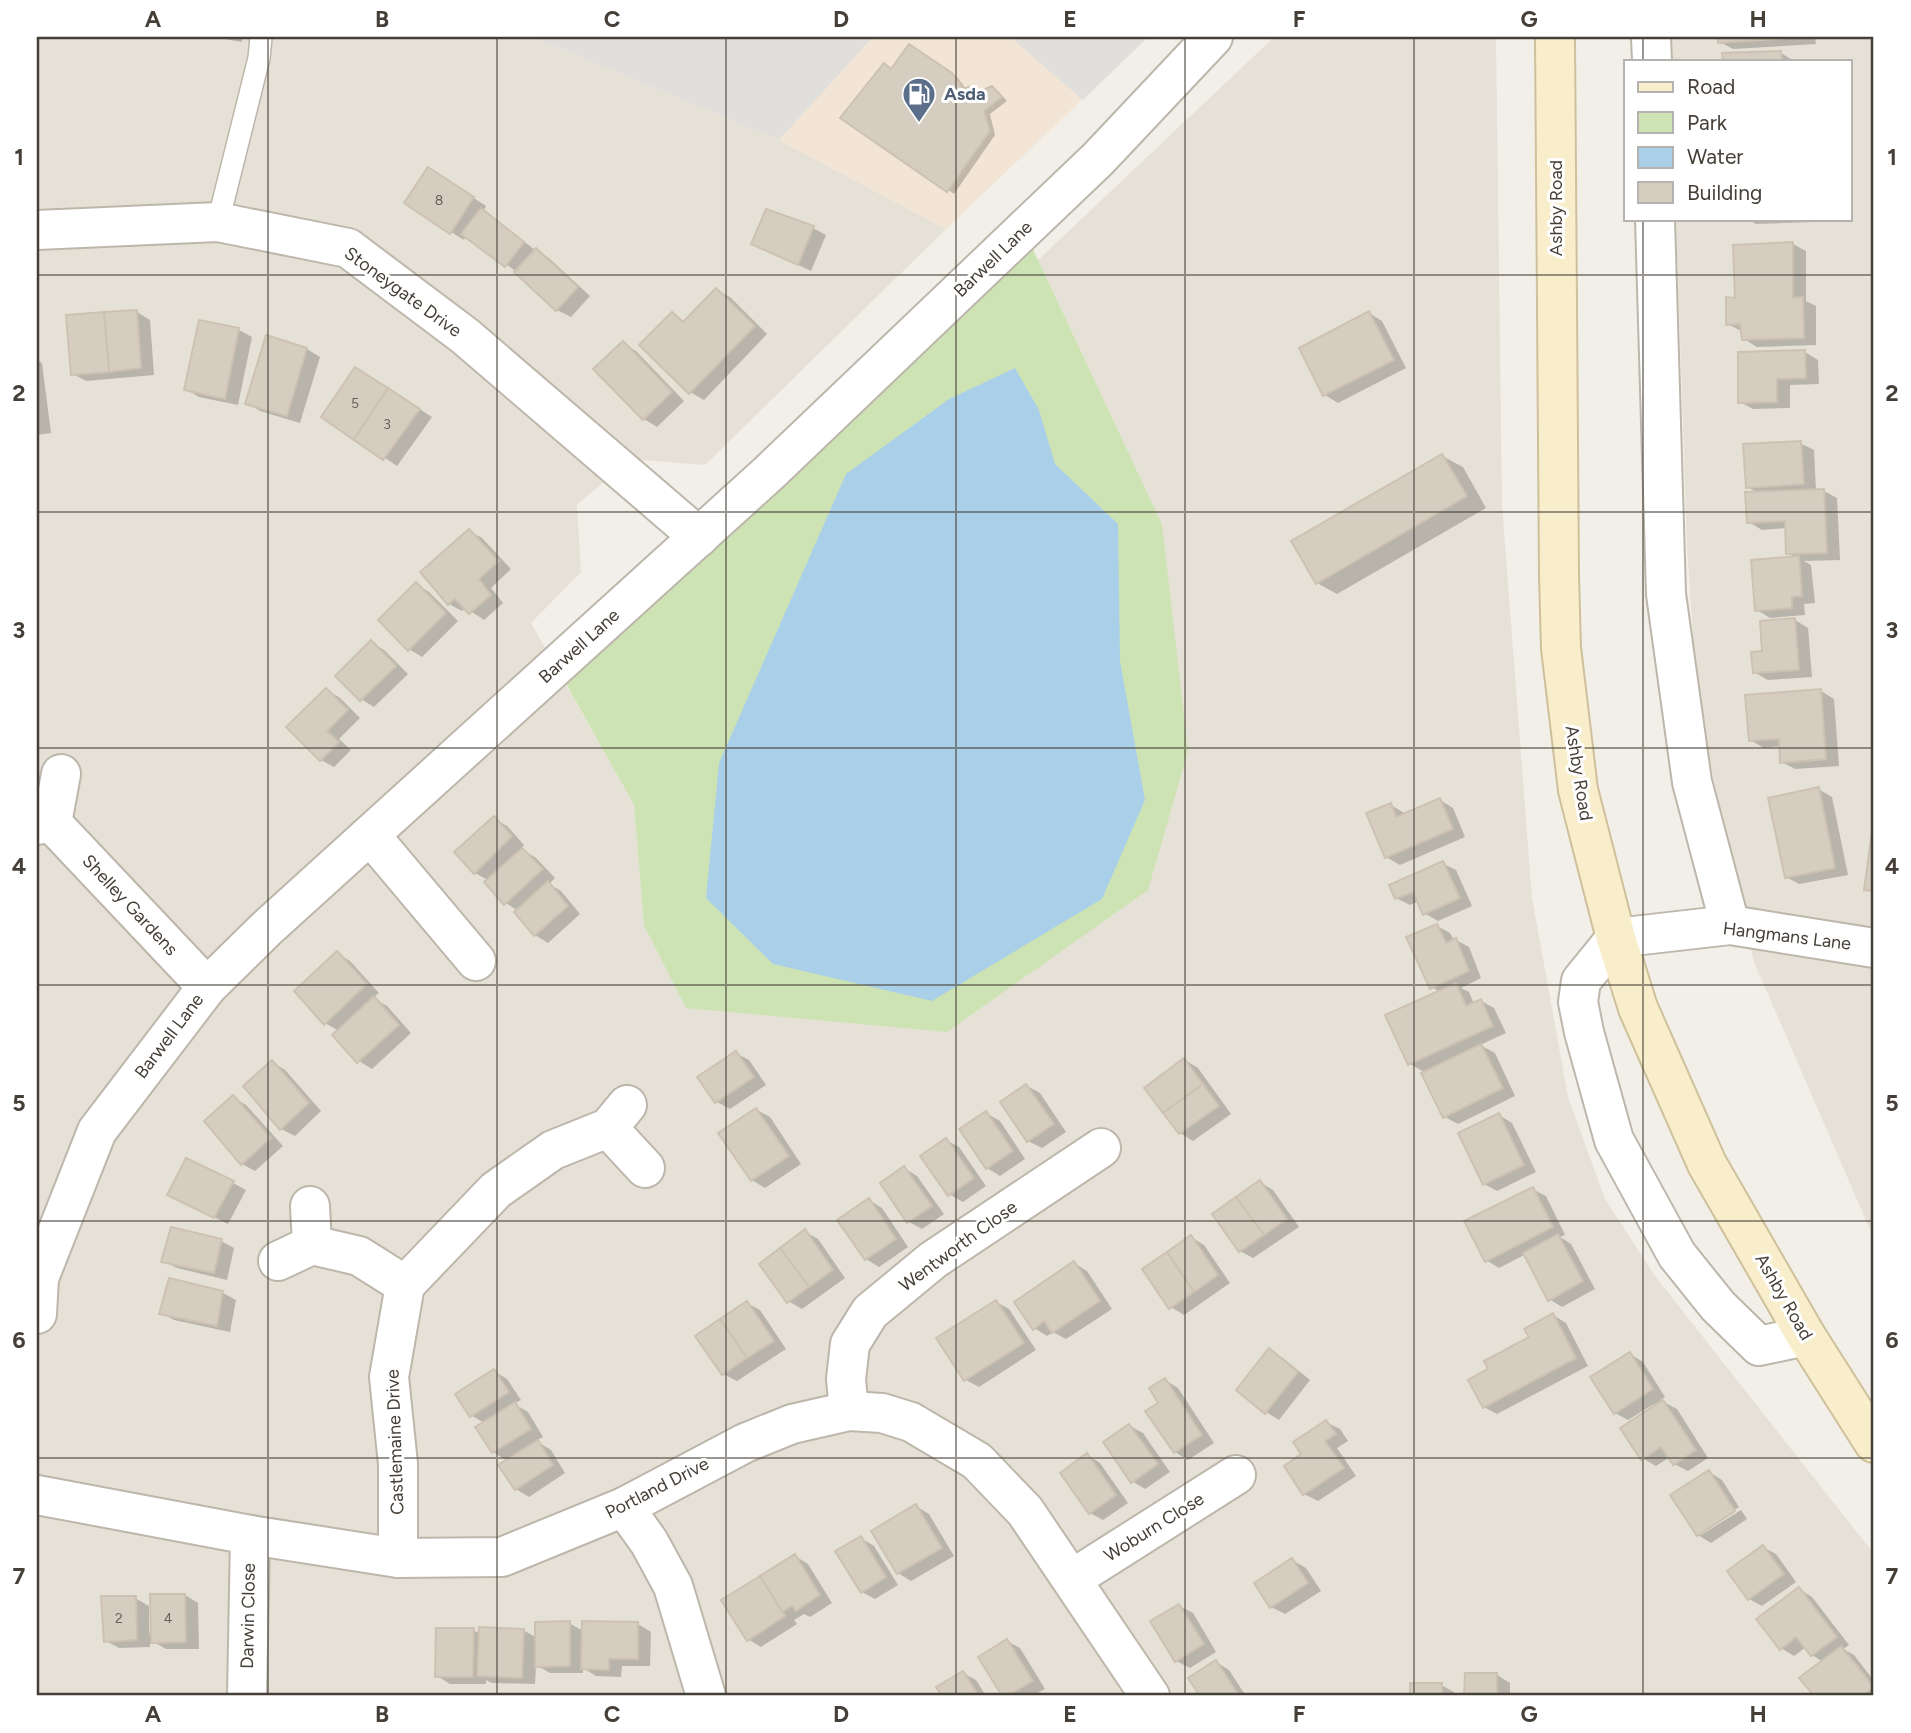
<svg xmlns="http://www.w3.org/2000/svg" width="1911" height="1733" font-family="Figtree,sans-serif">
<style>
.residential{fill:#e6e1d6}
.commercial{fill:#f2e5d5}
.green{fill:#cee3b4}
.parking{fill:#e1dfdc}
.water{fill:#aad0e9}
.shadow{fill:#0003}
.building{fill:#d6cdc1;stroke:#cdc2b2;stroke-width:2}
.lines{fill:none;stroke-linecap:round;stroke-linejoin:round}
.service-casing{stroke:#bdb6ab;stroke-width:24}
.minor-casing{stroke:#bdb6ab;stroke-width:42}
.secondary-casing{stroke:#cec09b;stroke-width:42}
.service{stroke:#fff;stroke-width:21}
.minor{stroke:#fff;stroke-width:38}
.secondary{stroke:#f9eecb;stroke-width:38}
.grid{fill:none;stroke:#453f37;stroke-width:2;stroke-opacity:0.55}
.labels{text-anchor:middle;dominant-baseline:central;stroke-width:6;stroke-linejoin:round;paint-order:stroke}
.number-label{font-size:14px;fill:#69625a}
.service-label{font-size:18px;font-weight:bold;fill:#4e5e75;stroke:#fff;text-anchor:start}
.street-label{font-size:18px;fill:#453f37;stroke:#fff}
.neatline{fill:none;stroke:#453f37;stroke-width:2.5}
.grid-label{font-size:23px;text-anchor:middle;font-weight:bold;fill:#453f37}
</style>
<rect width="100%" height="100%" fill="#f2efe8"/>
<g class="residential">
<path d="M37 37H532L779 140 946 229 705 465 630 459 577 505 581 572 531 623 634 805 644 925 1162 524 1038 260 1274 37H1496L1502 505 1532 898 1568 1097 1605 1199 1655 1276 1874 1554V1696H37Z"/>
<path d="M1669 37H1874V1236L1868 1225 1754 962 1698 712 1687 546 1676 219H1850V61H1670Z"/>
</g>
<path class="commercial" d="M532 37H1148L946 229 779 140Z"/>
<path class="green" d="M1024 230 1162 524 1188 751 1148 890 947 1032 686 1008 644 925 634 805 556 666Z"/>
<g class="parking">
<path d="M532 37H873L779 140Z"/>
<path d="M1010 37H1148L1083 100Z"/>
</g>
<path class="water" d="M1015 368 1039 410 1055 464 1118 524 1120 661 1145 800 1102 899 932 1001 773 964 706 898 719 763 846 474 949 399Z"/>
<g class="shadow">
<path d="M213 37H242V42Z"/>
<path d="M1719 37H1815L1816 44 1733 49 1720 42Z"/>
<path d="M909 47 958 78 966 89 979 93 992 88 998 91 1007 101 990 114 995 135 954 194 843 117 892 70Z"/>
<path d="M1781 53 1794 61H1725L1724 55Z"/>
<path d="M442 177 486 206 483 212 494 218 535 250 549 258 590 296 571 317 557 310 517 272 466 236 464 240 451 232Z"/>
<path d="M767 211 813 228 826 235 811 271 753 243Z"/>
<path d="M1747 219H1815V222L1756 224Z"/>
<path d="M1793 244 1806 251V301L1816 306V345L1757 347 1744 339 1741 331 1728 324 1737 299Z"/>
<path d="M716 290 730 297 767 334 704 400 690 392 672 314 686 322Z"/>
<path d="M137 312 150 320 154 375 86 381 73 374Z"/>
<path d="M1369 313 1382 321 1406 368 1338 403 1325 395Z"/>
<path d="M239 330 252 337 238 405 199 397 186 389Z"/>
<path d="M623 343 636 351 684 401 657 427 644 419Z"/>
<path d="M307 349 320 357 300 423 260 411 247 403Z"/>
<path d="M1805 352 1818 360 1819 384 1790 385V408L1753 409 1740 402Z"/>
<path d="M37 360 42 363 51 433 37 435Z"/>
<path d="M369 377 432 417 397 466 324 417Z"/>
<path d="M1800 443 1814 450 1816 491H1824L1837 498 1840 560 1804 561 1811 565 1815 603 1804 604 1805 615 1770 618 1757 610 1796 558 1788 553 1787 528 1762 530 1749 522 1759 494 1748 487Z"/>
<path d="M1442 456 1463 467 1486 508 1337 594 1317 583Z"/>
<path d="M469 531 482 538 511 569 491 588 503 603 484 620 466 608 462 611 449 604Z"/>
<path d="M416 584 429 592 458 621 422 657 409 649Z"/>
<path d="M1795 620 1808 628 1812 677 1768 680 1754 672 1764 653Z"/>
<path d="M371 642 384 650 408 674 374 707 361 699Z"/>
<path d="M327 690 340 698 360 718 339 739 351 750 334 767 321 760Z"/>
<path d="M1821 691 1834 699 1839 766 1795 769 1782 762 1781 746 1764 748 1750 740Z"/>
<path d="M1818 789 1832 797 1848 875 1799 884 1786 877Z"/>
<path d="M1440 800 1453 808 1465 837 1400 865 1386 857 1391 805 1404 813 1405 815Z"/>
<path d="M494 819 507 826 524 845 520 849 535 857 555 878 549 884 561 891 580 914 548 943 535 935 517 913 518 911 506 903 488 880 475 873Z"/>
<path d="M1442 863 1456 870 1472 906 1438 921 1424 913 1419 901 1410 905 1396 898Z"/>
<path d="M1437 926 1450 933 1454 941 1456 940 1469 947 1481 978 1461 988 1469 992 1474 1004 1481 1001 1494 1008 1506 1033 1480 1045 1495 1053 1515 1096 1458 1124 1445 1117 1426 1073 1410 1064 1440 992 1432 987Z"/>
<path d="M337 953 350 961 379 993 373 998 387 1006 411 1033 372 1069 359 1061 339 1031 325 1023Z"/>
<path d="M736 1053 749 1060 766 1085 730 1109 717 1102Z"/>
<path d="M1185 1060 1198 1068 1231 1114 1193 1141 1180 1133Z"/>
<path d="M272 1062 285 1070 321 1111 295 1136 281 1129 245 1086Z"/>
<path d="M1027 1086 1040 1093 1066 1132 1042 1148 1028 1141Z"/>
<path d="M233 1097 246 1105 283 1146 255 1171 242 1164Z"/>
<path d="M757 1110 770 1117 801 1164 765 1188 752 1180Z"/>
<path d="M986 1113 1000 1121 1025 1159 1000 1176 987 1168Z"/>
<path d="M1499 1115 1512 1123 1536 1172 1497 1191 1484 1184Z"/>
<path d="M946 1140 959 1147 986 1186 963 1202 949 1194Z"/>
<path d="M904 1168 917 1176 944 1214 922 1229 909 1222Z"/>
<path d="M1260 1182 1273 1190 1299 1227 1253 1258 1240 1251Z"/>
<path d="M233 1183 246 1190 228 1224 182 1201Z"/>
<path d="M1532 1189 1546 1196 1565 1235 1560 1237 1571 1244 1595 1289 1562 1307 1549 1299 1526 1254 1499 1268 1486 1260Z"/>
<path d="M869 1200 882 1208 908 1247 879 1267 866 1259Z"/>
<path d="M805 1232 818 1239 845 1278 802 1309 788 1301Z"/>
<path d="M1191 1237 1204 1245 1230 1283 1184 1315 1171 1307Z"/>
<path d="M221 1241 234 1248 227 1280 177 1268 164 1261Z"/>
<path d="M1074 1263 1087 1271 1112 1309 1066 1339 1053 1332 1047 1336 1034 1328Z"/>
<path d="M223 1293 236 1300 230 1332 174 1320 161 1313Z"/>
<path d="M996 1302 1009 1309 1036 1350 979 1387 966 1380Z"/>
<path d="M747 1303 760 1310 786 1349 737 1381 723 1374Z"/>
<path d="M1553 1315 1566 1323 1588 1366 1497 1414 1484 1407 1491 1370 1531 1337Z"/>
<path d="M1270 1351 1283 1358 1310 1380 1279 1420 1266 1412Z"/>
<path d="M1630 1354 1643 1362 1665 1397 1660 1400 1677 1409 1708 1458 1688 1471 1674 1464 1670 1457 1656 1466 1642 1458 1656 1407 1654 1404 1628 1420 1615 1413Z"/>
<path d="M494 1371 507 1379 521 1400 514 1404 528 1412 543 1437 536 1441 551 1450 565 1473 529 1497 516 1489 508 1461 493 1452 484 1423 471 1415Z"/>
<path d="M1165 1380 1178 1388 1214 1443 1188 1460 1175 1452 1161 1403Z"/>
<path d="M1326 1422 1340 1429 1348 1441 1337 1448 1356 1476 1318 1501 1304 1494V1455Z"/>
<path d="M1130 1426 1143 1433 1170 1472 1145 1489 1132 1481Z"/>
<path d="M1087 1455 1100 1463 1128 1503 1103 1520 1090 1513Z"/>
<path d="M1709 1472 1722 1480 1739 1507 1701 1531V1535L1741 1510 1747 1519 1711 1543 1698 1535Z"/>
<path d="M916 1506 929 1514 954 1556 911 1581 898 1573Z"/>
<path d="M861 1538 874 1546 898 1585 875 1599 862 1592Z"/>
<path d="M1763 1547 1776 1554 1796 1582 1762 1606 1749 1599Z"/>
<path d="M795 1556 808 1564 832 1603 810 1617 804 1614 794 1620 797 1624 761 1647 748 1639Z"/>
<path d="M1292 1560 1306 1568 1321 1591 1285 1614 1271 1607Z"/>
<path d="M1799 1589 1812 1597 1849 1645 1843 1649 1854 1655 1874 1681V1696H1816L1802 1678 1823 1662 1812 1655 1806 1647 1794 1656 1781 1648Z"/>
<path d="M185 1595 198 1603 199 1649H166L150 1640V1647L119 1648 106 1641 135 1598 149 1606V1633H153Z"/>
<path d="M1179 1606 1193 1613 1216 1652 1190 1668 1176 1661Z"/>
<path d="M569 1623 583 1631 638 1624 651 1632 650 1666H622L621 1677 596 1676 583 1668V1673H550L536 1665 535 1684 492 1683 486 1680V1684H450L437 1676 473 1630 480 1634 523 1630 537 1638Z"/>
<path d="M1007 1641 1020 1648 1045 1689 1032 1696H1004L980 1657Z"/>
<path d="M1216 1662 1229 1670 1246 1696H1202L1190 1678Z"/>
<path d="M963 1673 976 1680 986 1696H944L938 1688Z"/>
<path d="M1467 1675H1497L1510 1683V1696H1466Z"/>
<path d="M1412 1685H1441L1454 1692V1696H1412Z"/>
</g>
<g class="building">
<path d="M1718 37H1803L1718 43Z"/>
<path d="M909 44 952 73 964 89 971 86 978 92 992 86 1002 97 984 111 990 131 947 192 840 118 884 63 891 69Z"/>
<path d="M1781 51 1782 61H1723L1722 53Z"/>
<path d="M428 167 474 197 450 234 404 203Z"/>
<path d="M481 208 524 242 505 267 461 234Z"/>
<path d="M766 209 814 226 798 265 751 244Z"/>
<path d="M1793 242V298L1803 297 1804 338 1742 340 1740 324 1726 325V297L1735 298 1733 245Z"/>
<path d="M536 248 578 287 556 311 514 272Z"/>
<path d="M716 288 755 326 689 394 639 345 672 312 683 322Z"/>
<path d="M137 310 141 368 109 372 104 312Z"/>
<path d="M1369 311 1394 360 1323 396 1299 348Z"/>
<path d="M104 312 109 372 71 375 66 315Z"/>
<path d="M199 320 239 328 225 399 184 390Z"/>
<path d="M266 335 307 348 287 416 245 404Z"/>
<path d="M623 341 672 392 643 420 593 369Z"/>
<path d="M1805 350 1806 378 1777 379V402L1738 403V352Z"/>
<path d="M355 367 388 388 354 440 321 417Z"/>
<path d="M388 388 420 409 383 460 354 440Z"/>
<path d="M1801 441 1804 484 1746 488 1743 444Z"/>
<path d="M1442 454 1467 496 1316 584 1291 541Z"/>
<path d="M1824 489 1827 553 1786 554 1785 521 1747 523 1745 492Z"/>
<path d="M469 529 499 561 479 579 491 595 469 614 455 599 448 605 420 572Z"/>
<path d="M1799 556 1802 596 1792 597V608L1755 611 1751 560Z"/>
<path d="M416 582 446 613 408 651 378 620Z"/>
<path d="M1795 618 1799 670 1753 673 1751 652 1762 651 1760 621Z"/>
<path d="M371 640 396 666 360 701 335 676Z"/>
<path d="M326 688 348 710 327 731 339 742 320 761 286 727Z"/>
<path d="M1821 689 1826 759 1780 763 1779 739 1749 741 1745 695Z"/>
<path d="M1819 787 1835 868 1785 878 1768 798Z"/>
<path d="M1440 798 1453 829 1385 858 1366 813 1391 803 1396 817Z"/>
<path d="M494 816 512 836 474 874 454 852Z"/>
<path d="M1872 832 1874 833V891L1864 890Z"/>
<path d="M522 848 543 869 504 905 484 882Z"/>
<path d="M1443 861 1460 898 1423 915 1413 892 1395 899 1389 885Z"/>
<path d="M548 881 568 906 534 936 514 912Z"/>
<path d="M1437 924 1446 943 1456 938 1469 971 1430 989 1406 937Z"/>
<path d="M337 951 367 984 324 1025 294 991Z"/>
<path d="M1456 983 1466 1006 1481 999 1493 1026 1408 1065 1385 1015Z"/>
<path d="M374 996 399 1025 357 1063 332 1035Z"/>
<path d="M1481 1044 1503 1088 1443 1118 1421 1073Z"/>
<path d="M736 1051 754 1077 715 1103 697 1077Z"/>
<path d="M1184 1058 1203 1084 1163 1113 1144 1088Z"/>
<path d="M272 1060 309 1103 280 1130 243 1086Z"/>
<path d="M1026 1084 1054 1124 1027 1142 1000 1102Z"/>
<path d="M1203 1084 1219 1106 1179 1134 1163 1113Z"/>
<path d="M233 1095 271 1138 241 1165 204 1121Z"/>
<path d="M756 1108 789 1156 751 1181 718 1133Z"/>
<path d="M986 1111 1013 1151 986 1169 959 1129Z"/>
<path d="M1499 1113 1524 1165 1483 1185 1458 1133Z"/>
<path d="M946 1138 974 1178 948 1196 920 1156Z"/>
<path d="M186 1158 234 1181 214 1218 167 1195Z"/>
<path d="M904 1166 932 1206 907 1223 880 1183Z"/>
<path d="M1260 1180 1287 1219 1264 1235 1236 1197Z"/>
<path d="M1533 1187 1553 1227 1485 1262 1464 1221Z"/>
<path d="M1236 1197 1264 1235 1239 1252 1212 1214Z"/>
<path d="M869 1198 896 1239 865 1260 837 1220Z"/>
<path d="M171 1227 222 1239 214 1273 161 1262Z"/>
<path d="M805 1229 833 1270 809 1287 780 1248Z"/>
<path d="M1558 1234 1583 1281 1548 1301 1523 1253Z"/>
<path d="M1191 1235 1218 1275 1194 1292 1167 1252Z"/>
<path d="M780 1248 809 1287 787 1303 759 1264Z"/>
<path d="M1167 1252 1194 1292 1169 1309 1142 1269Z"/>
<path d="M1074 1261 1100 1301 1052 1333 1044 1321 1033 1330 1014 1302Z"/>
<path d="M169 1278 223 1291 217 1326 159 1314Z"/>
<path d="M996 1300 1024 1343 964 1381 936 1338Z"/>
<path d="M747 1301 774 1341 747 1358 720 1319Z"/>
<path d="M1553 1313 1576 1358 1483 1408 1468 1380 1488 1369 1484 1361 1529 1337 1524 1329Z"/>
<path d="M720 1319 747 1358 722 1375 695 1336Z"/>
<path d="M1269 1348 1298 1372 1265 1414 1236 1390Z"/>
<path d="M1630 1352 1653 1389 1614 1414 1590 1377Z"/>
<path d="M494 1369 509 1392 470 1417 455 1394Z"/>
<path d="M1165 1378 1202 1435 1174 1453 1145 1411 1158 1403 1149 1388Z"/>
<path d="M1663 1400 1696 1450 1673 1465 1661 1447 1641 1460 1620 1428Z"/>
<path d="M515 1402 531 1429 492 1453 475 1427Z"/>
<path d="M1326 1420 1336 1434 1325 1441 1344 1468 1303 1495 1284 1466 1301 1454 1293 1442Z"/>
<path d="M1129 1424 1158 1464 1131 1483 1103 1442Z"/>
<path d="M538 1440 553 1465 515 1490 498 1465Z"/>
<path d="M1087 1453 1116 1495 1089 1514 1060 1473Z"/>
<path d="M1709 1470 1735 1511 1697 1536 1670 1495Z"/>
<path d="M916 1504 942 1548 897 1574 871 1531Z"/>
<path d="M861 1536 886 1577 861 1593 835 1551Z"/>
<path d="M1763 1545 1784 1574 1748 1600 1727 1571Z"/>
<path d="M795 1554 820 1595 796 1611 792 1606 782 1612 760 1576Z"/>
<path d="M1292 1558 1308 1583 1270 1608 1254 1583Z"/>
<path d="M760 1576 785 1616 747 1641 721 1600Z"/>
<path d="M1799 1587 1837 1637 1811 1656 1796 1637 1780 1650 1756 1619Z"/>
<path d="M150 1594H185L186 1642 151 1643Z"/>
<path d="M101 1596H136L137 1640 104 1642Z"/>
<path d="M1179 1604 1204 1644 1175 1662 1150 1621Z"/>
<path d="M570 1621V1666L535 1667V1622Z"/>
<path d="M582 1621 638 1622V1659H609V1670L581 1669Z"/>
<path d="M479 1627 524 1629 522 1678 477 1676Z"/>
<path d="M436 1628H474L473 1677H435Z"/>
<path d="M1007 1639 1033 1681 1007 1696H1002L978 1657Z"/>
<path d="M1841 1646 1874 1687 1862 1696H1814L1799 1678Z"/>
<path d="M1216 1660 1239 1696H1200L1188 1678Z"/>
<path d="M963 1671 979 1696H942L936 1687Z"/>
<path d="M1465 1673H1497V1696H1464Z"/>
<rect x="1410" y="1683" width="32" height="13"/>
</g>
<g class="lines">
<defs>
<path id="service" d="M218 222 259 58 261 37"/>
<g id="minor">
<path d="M1651 37 1652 61"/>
<path d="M1655 219 1666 594 1692 782 1730 925"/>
<path d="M37 230 218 222 348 248 465 336 699 537"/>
<path d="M52 823 207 987"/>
<path d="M37 825 52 823 61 774"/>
<path d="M370 835 476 961"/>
<path d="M608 1128 645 1168"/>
<path d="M310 1206 312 1245 359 1256 405 1285"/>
<path d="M278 1261 312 1245"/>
<path d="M37 1314 39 1278 97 1131 207 987 266 929 770 472 1098 159 1213 37"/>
<path d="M1806 1336 1759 1346 1718 1306 1677 1255 1614 1140 1584 1032 1578 1002 1581 981 1616 938 1730 925 1874 948"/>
<path d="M849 1411 846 1379 850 1344 870 1312 933 1260 1101 1148"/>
<path d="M37 1495 250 1535 398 1558 502 1557 624 1507 745 1443 792 1424 849 1411 882 1413 911 1422 977 1461 1025 1511 1150 1696"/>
<path d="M624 1507 649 1542 673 1586 706 1696"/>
<path d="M398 1558V1464L389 1377 405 1285 496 1190 553 1150 608 1128 627 1105"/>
<path d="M1072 1579 1236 1475"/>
<path d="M247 1696 250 1535"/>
</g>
<path id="secondary" d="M1555 37 1559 576 1561 648 1578 790 1616 938 1638 1008 1707 1164 1806 1336 1874 1443"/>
</defs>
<use href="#service" class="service-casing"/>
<use href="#minor" class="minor-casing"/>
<use href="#secondary" class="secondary-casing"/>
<use href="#service" class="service"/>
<use href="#minor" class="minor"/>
<use href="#secondary" class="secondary"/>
</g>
<path class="grid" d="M268 37V1696M497 37V1696M726 37V1696M956 37V1696M1185 37V1696M1414 37V1696M1643 37V61M1643 219V1696M37 275H1874M37 512H1874M37 748H1874M37 985H1874M37 1221H1874M37 1458H1874"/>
<defs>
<symbol id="fuel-pin" viewBox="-11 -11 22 30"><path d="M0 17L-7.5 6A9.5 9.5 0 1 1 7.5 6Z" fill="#5c6f8a" stroke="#fff"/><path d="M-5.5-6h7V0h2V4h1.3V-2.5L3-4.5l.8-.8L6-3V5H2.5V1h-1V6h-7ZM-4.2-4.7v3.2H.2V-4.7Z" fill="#fff"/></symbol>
</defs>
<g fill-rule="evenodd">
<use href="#fuel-pin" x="900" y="75" width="38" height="52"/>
</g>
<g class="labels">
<g class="number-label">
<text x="439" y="200">8</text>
<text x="355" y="403">5</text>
<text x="387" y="424">3</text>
<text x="119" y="1618">2</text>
<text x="168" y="1618">4</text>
</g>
<g class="service-label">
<text x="944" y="94">Asda</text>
</g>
<g class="street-label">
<text transform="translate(1556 208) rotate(-90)">Ashby Road</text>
<text transform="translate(993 259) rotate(-44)">Barwell Lane</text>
<text transform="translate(403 292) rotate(36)">Stoneygate Drive</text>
<text transform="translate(579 646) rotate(-42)">Barwell Lane</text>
<text transform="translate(1579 773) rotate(81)">Ashby Road</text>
<text transform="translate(130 905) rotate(47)">Shelley Gardens</text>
<text transform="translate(1787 936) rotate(7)">Hangmans Lane</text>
<text transform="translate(169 1036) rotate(-53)">Barwell Lane</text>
<text transform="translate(958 1246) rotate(-36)">Wentworth Close</text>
<text transform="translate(1784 1297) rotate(60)">Ashby Road</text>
<text transform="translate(395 1442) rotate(-92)">Castlemaine Drive</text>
<text transform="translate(657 1488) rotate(-27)">Portland Drive</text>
<text transform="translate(1154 1527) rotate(-32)">Woburn Close</text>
<text transform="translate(248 1616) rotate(-89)">Darwin Close</text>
</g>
</g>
<rect width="1911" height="1733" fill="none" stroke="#ffffff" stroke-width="77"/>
<rect x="1624" y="60" width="228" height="161" fill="#ffffff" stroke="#b5b2af" stroke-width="2"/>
<rect x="1638" y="82" width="35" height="10" fill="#f9eecb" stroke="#b5b2af" stroke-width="2"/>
<text x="1687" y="94" font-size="21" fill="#453f37">Road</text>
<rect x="1638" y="112" width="35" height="21" fill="#cee3b4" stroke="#b5b2af" stroke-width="2"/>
<text x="1687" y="130" font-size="21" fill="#453f37">Park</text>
<rect x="1638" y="147" width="35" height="21" fill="#aad0e9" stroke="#b5b2af" stroke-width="2"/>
<text x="1687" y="164" font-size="21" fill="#453f37">Water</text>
<rect x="1638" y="182" width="35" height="21" fill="#d6cdc1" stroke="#b5b2af" stroke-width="2"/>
<text x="1687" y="200" font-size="21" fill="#453f37">Building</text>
<rect x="38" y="38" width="1834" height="1656" class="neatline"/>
<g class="grid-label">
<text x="153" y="27">A</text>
<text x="382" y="27">B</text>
<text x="612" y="27">C</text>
<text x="841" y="27">D</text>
<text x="1070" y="27">E</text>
<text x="1299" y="27">F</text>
<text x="1529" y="27">G</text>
<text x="1758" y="27">H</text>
<text x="19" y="165">1</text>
<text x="1892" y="165">1</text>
<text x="19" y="401">2</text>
<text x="1892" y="401">2</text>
<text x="19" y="638">3</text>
<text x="1892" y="638">3</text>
<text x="19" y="874">4</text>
<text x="1892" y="874">4</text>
<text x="19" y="1111">5</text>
<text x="1892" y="1111">5</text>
<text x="19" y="1348">6</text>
<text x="1892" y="1348">6</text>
<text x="19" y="1584">7</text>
<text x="1892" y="1584">7</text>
<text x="153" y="1722">A</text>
<text x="382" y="1722">B</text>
<text x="612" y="1722">C</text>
<text x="841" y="1722">D</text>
<text x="1070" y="1722">E</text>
<text x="1299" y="1722">F</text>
<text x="1529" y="1722">G</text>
<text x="1758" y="1722">H</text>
</g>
</svg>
